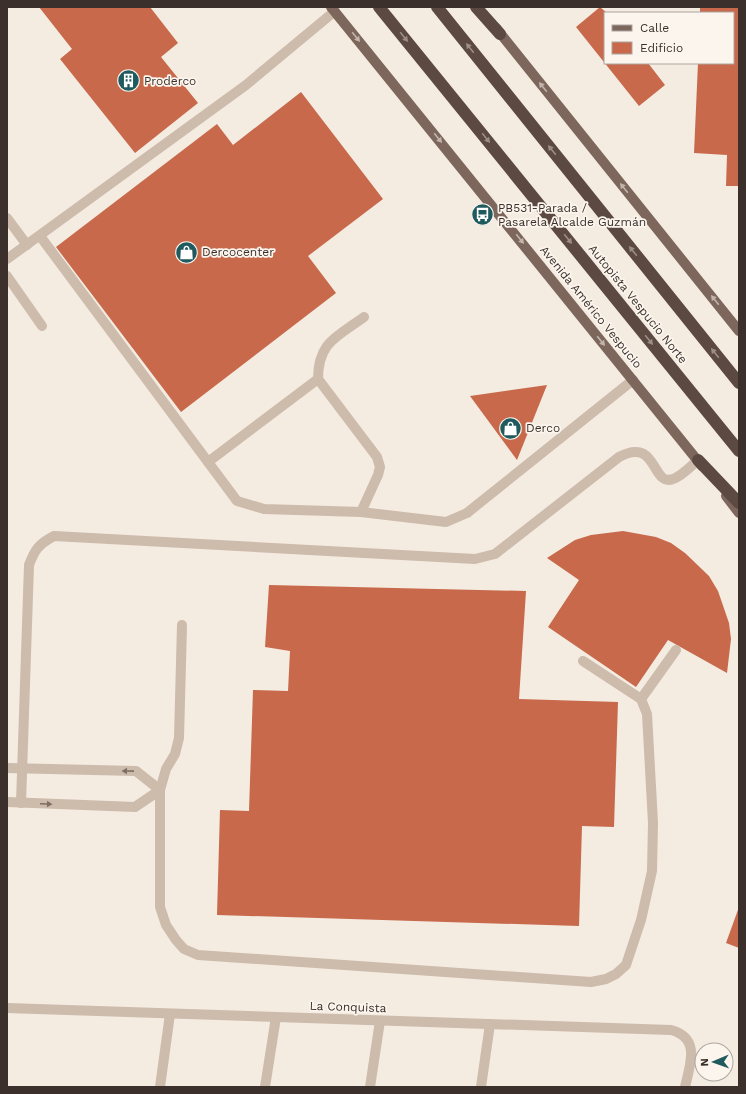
<svg xmlns="http://www.w3.org/2000/svg" width="746" height="1094" font-family="'Work Sans',sans-serif">
<style>
.building{fill:#c8694b}
.lines{fill:none;stroke-linecap:round;stroke-linejoin:round}
.minor{stroke:#cdbbac;stroke-width:10}
.major{stroke:#7d675c;stroke-width:10}
.highway{stroke:#5c4a42;stroke-width:12}
.oneway{fill:#c2b5ac}
.oneway2{fill:#9c8e87}
.oneway3{fill:#7d6f65}
.labels{text-anchor:middle;dominant-baseline:central;stroke-width:3.5;stroke-linejoin:round;paint-order:stroke}
.poi-label{font-size:12px;fill:#3b302b;stroke:#fbf5ee;text-anchor:start}
.street-label{font-size:12px;fill:#3b302b;stroke:#fbf5ee}
</style>
<rect width="100%" height="100%" fill="#f4ebe1"/>
<g class="building">
<path d="M39 7H150L178 43 161 57 198 103 135 153 60 59 72 49Z"/>
<path d="M600 7 607 13H605V63H648L665 85 639 106 576 27Z"/>
<path d="M700 7H739V186H726L727 155 694 153 698 63H733V13H700Z"/>
<path d="M301 92 383 199 308 256 336 293 181 412 56 247 217 124 233 145Z"/>
<path d="M547 385 517 460 470 396Z"/>
<path d="M623 531 656 537 671 543 685 553 709 576 718 591 729 623 731 639 727 673 668 640 636 687 548 627 579 580 547 558 575 540 591 535Z"/>
<path d="M269 585 526 591 519 699 618 702 614 827 582 826 579 926 217 915 220 810 249 811 253 690 288 691 290 651 265 647Z"/>
<path d="M739 907V948L726 943Z"/>
</g>
<g class="lines">
<g class="minor">
<path d="M7 218 27 245"/>
<path d="M40 236 237 501 264 509 361 512 446 522 467 513 633 380"/>
<path d="M7 259 246 85 335 11"/>
<path d="M7 276 42 326"/>
<path d="M208 462 318 379"/>
<path d="M361 512 378 475 380 467 377 457 318 379C318 342 337 337 364 317"/>
<path d="M182 625 179 738 175 754 166 769 160 790V907L166 925 176 940 184 949 198 955 591 982 606 979 616 974 626 965 641 920 652 871 653 823 647 714 641 699 583 661"/>
<path d="M641 699 676 650"/>
<path d="M7 768 136 771 160 790 135 807 7 802"/>
<path d="M21 803 29 565C35 549 39 544 54 536L475 559 495 554 619 457C658 436 651 487 673 479 682 476 691 466 698 460"/>
<path d="M7 1008 671 1030C701 1038 690 1065 685 1087"/>
<path d="M160 1087 170 1014"/>
<path d="M265 1087 276 1017"/>
<path d="M370 1087 380 1021"/>
<path d="M481 1087 490 1024"/>
</g>
<g class="major">
<path d="M331 7 702 466"/>
<path d="M496 28 739 331"/>
<path d="M726 496 739 513"/>
</g>
<g class="highway">
<path d="M379 7 739 451"/>
<path d="M437 7 739 383"/>
<path d="M476 7 500 34"/>
<path d="M698 460 739 503"/>
</g>
</g>
<defs><path id="oneway-solid" d="M-6-.8H1V-3.2L6.5 0L1 3.2V.8H-6Z"/></defs>
<g class="oneway">
<use href="#oneway-solid" transform="translate(356 37) rotate(51)"/>
<use href="#oneway-solid" transform="translate(543 87) rotate(-129)"/>
<use href="#oneway-solid" transform="translate(438 138) rotate(51)"/>
<use href="#oneway-solid" transform="translate(624 188) rotate(-129)"/>
<use href="#oneway-solid" transform="translate(520 239) rotate(51)"/>
<use href="#oneway-solid" transform="translate(715 300) rotate(-129)"/>
<use href="#oneway-solid" transform="translate(601 341) rotate(51)"/>
</g>
<g class="oneway2">
<use href="#oneway-solid" transform="translate(404 37) rotate(51)"/>
<use href="#oneway-solid" transform="translate(470 48) rotate(-129)"/>
<use href="#oneway-solid" transform="translate(486 138) rotate(51)"/>
<use href="#oneway-solid" transform="translate(552 150) rotate(-129)"/>
<use href="#oneway-solid" transform="translate(568 239) rotate(51)"/>
<use href="#oneway-solid" transform="translate(633 251) rotate(-129)"/>
<use href="#oneway-solid" transform="translate(649 340) rotate(51)"/>
<use href="#oneway-solid" transform="translate(715 353) rotate(-129)"/>
</g>
<g class="oneway3">
<use href="#oneway-solid" transform="translate(128 771) rotate(-179)"/>
<use href="#oneway-solid" transform="translate(46 804) rotate(2)"/>
</g>
<defs>
<symbol id="building-disc" viewBox="-11 -11 22 22"><circle r="9.5" fill="#1f5a5e" stroke="#fbf5ee"/><path d="M-4-6H4V6H1V3H-1V6H-4ZM-2.5-4.3h1.7v1.8h-1.7ZM.8-4.3h1.7v1.8H.8ZM-2.5-1h1.7V.8h-1.7ZM.8-1h1.7V.8H.8Z" fill="#fff"/></symbol>
<symbol id="bus-disc" viewBox="-11 -11 22 22"><circle r="9.5" fill="#1f5a5e" stroke="#fbf5ee"/><path d="M-5-6H5V4H4V6H2V4H-2V6H-4V4H-5ZM-3.5-4V0h7V-4ZM-3.5 1.2v1.5H-2V1.2ZM2 1.2v1.5H3.5V1.2Z" fill="#fff"/></symbol>
<symbol id="shop-disc" viewBox="-11 -11 22 22"><circle r="9.5" fill="#1f5a5e" stroke="#fbf5ee"/><path d="M-5-2.5h2.3a2.7 3.5 0 0 1 5.4 0H5L5.5 6h-11ZM-1.5-2.5h3a1.5 2.3 0 0 0-3 0Z" fill="#fff"/></symbol>
</defs>
<g fill-rule="evenodd">
<use href="#building-disc" x="116" y="68" width="25" height="25"/>
<use href="#bus-disc" x="470" y="202" width="25" height="25"/>
<use href="#shop-disc" x="174" y="240" width="25" height="25"/>
<use href="#shop-disc" x="498" y="416" width="25" height="25"/>
</g>
<g class="labels">
<g class="poi-label">
<text x="144" y="81">Proderco</text>
<text x="498" y="208">PB531-Parada /<tspan x="498" dy="14">Pasarela Alcalde Guzmán</tspan></text>
<text x="202" y="252">Dercocenter</text>
<text x="526" y="428">Derco</text>
</g>
<g class="street-label">
<text transform="translate(638 304) rotate(51)">Autopista Vespucio Norte</text>
<text transform="translate(591 307) rotate(51)">Avenida Américo Vespucio</text>
<text transform="translate(348 1007) rotate(2)">La Conquista</text>
</g>
</g>
<rect width="746" height="1094" fill="none" stroke="#3b302b" stroke-width="16"/>
<rect x="604" y="12" width="130" height="52" fill="#fbf5ee" stroke="#aea6a0"/>
<rect x="612" y="25" width="20" height="6" fill="#7d675c" stroke="#aea6a0"/>
<text x="640" y="32" font-size="12" fill="#3b302b">Calle</text>
<rect x="612" y="42" width="20" height="12" fill="#c8694b" stroke="#aea6a0"/>
<text x="640" y="52" font-size="12" fill="#3b302b">Edificio</text>
<g transform="translate(714 1062) rotate(268)"><circle r="19" fill="#fbf5ee" stroke="#aea6a0"/>
<path d="M0-3L7 15L0 10L-7 15Z" fill="#1f5a5e"/>
<text y="-6" font-size="11" font-weight="bold" text-anchor="middle" fill="#3b302b">N</text>
</g>
</svg>
